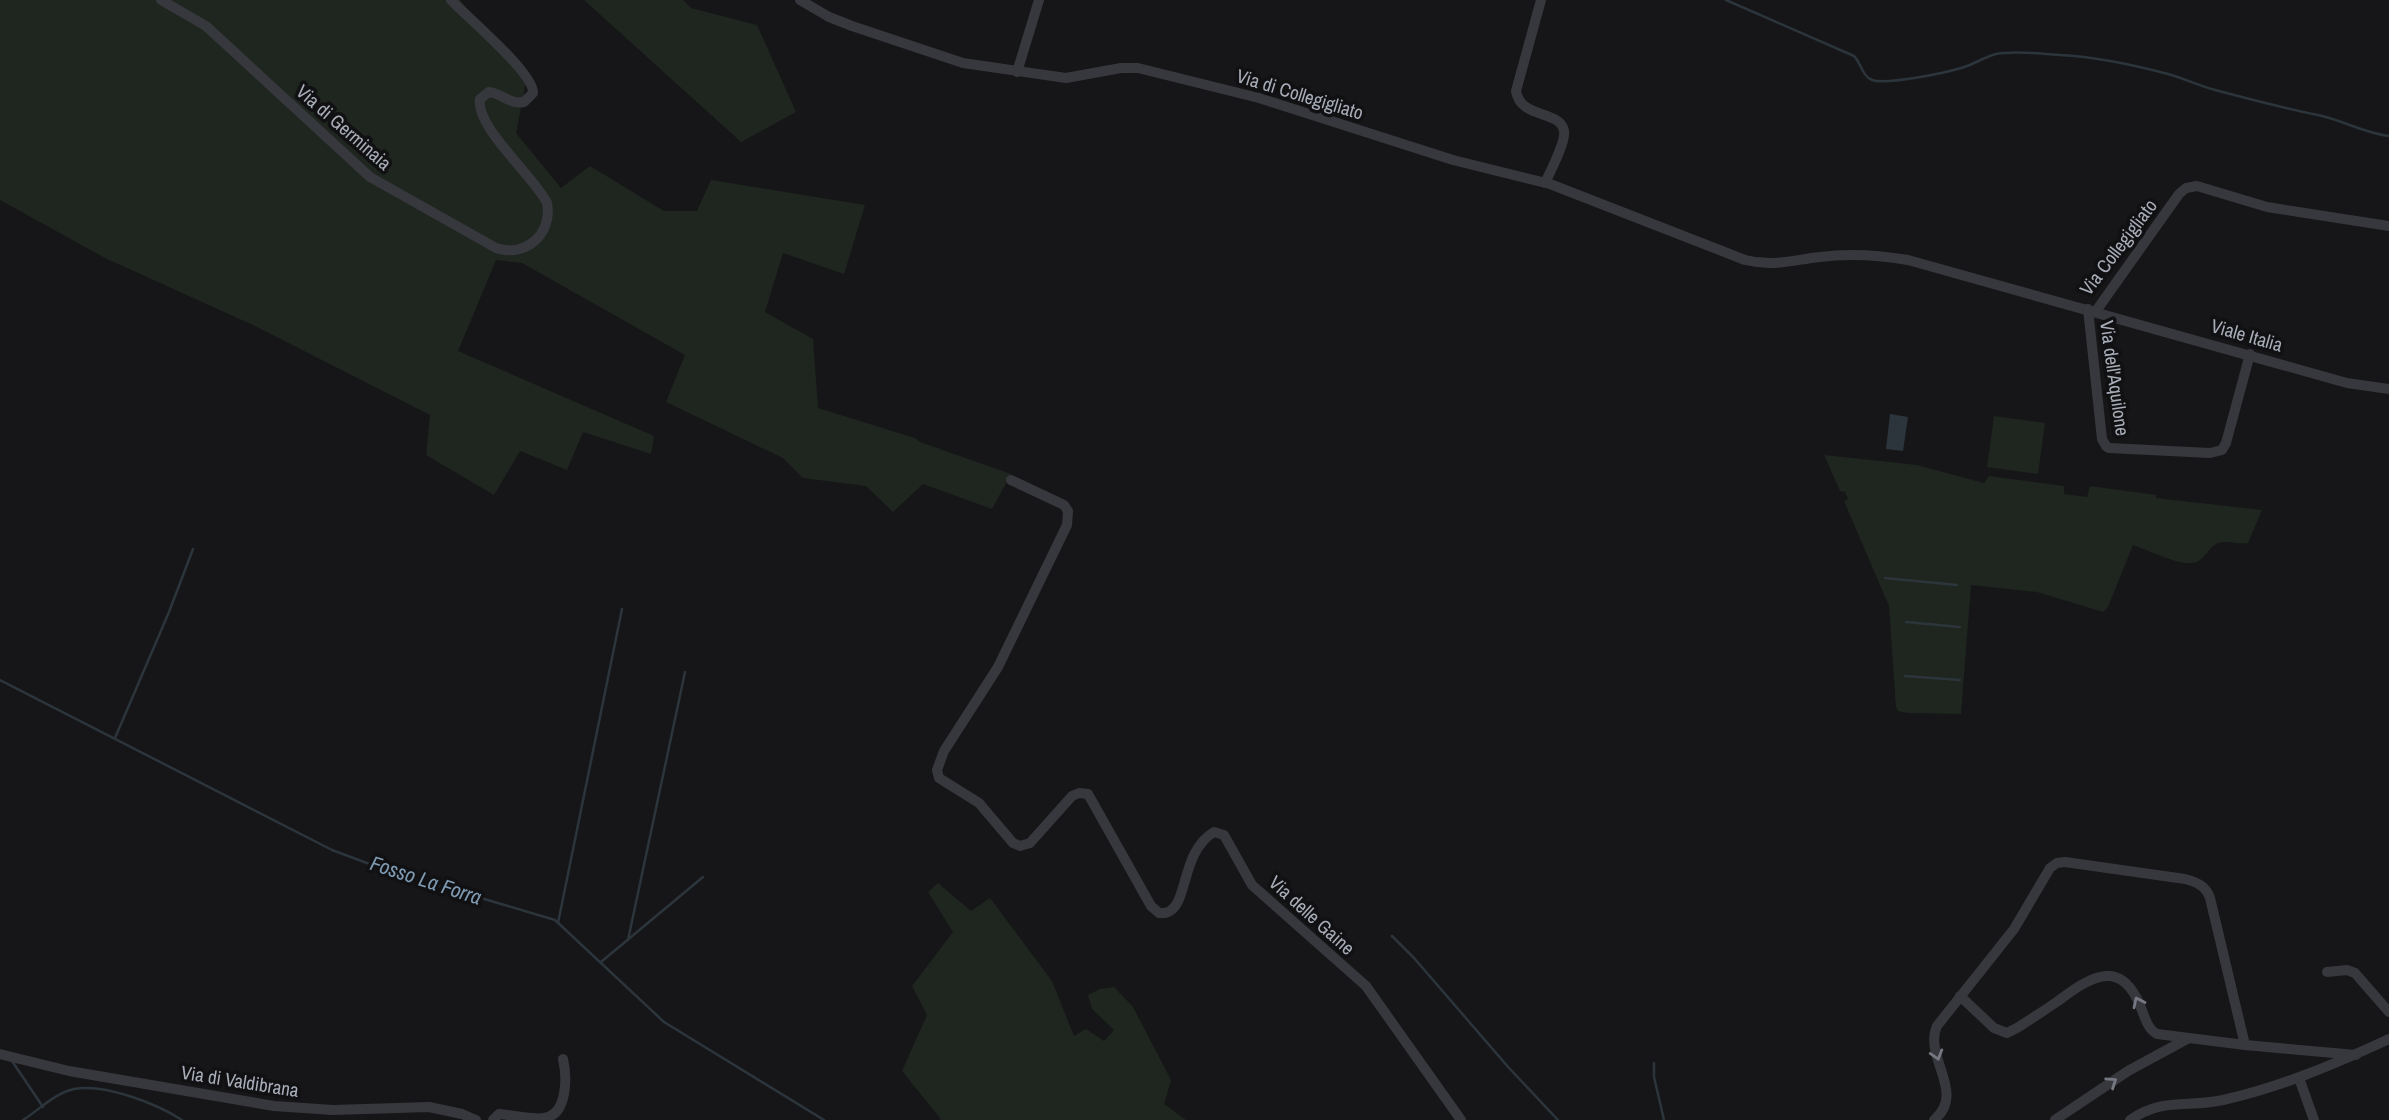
<svg xmlns="http://www.w3.org/2000/svg" width="2389" height="1120" font-family="'Archivo Narrow',sans-serif">
<style>
.green{fill:#1e261f}
.water{fill:#2c353c}
.lines{fill:none;stroke-linecap:round;stroke-linejoin:round}
.stream{stroke:#2c353c;stroke-width:2.5}
.minor{stroke:#37383d;stroke-width:10}
.oneway{stroke:#757881}
.labels{text-anchor:middle;dominant-baseline:central;stroke-width:7;stroke-linejoin:round;paint-order:stroke}
.street-label{font-size:19px;fill:#a8adb8;stroke:#111113}
.water-label{font-size:21px;font-style:italic;fill:#7f9bb3;stroke:#111113}
</style>
<rect width="100%" height="100%" fill="#161618"/>
<g class="green">
<path d="M0 0H460L526 82 516 133 561 188 590 166 664 211H697L711 180 865 205 844 274 783 253 765 312 813 339 818 408 915 438 920 442 1011 474 992 509 923 484 893 512 866 486 803 478 783 458 666 402 685 355 522 263 496 260 458 351 654 436 651 454 583 432 567 470 520 451 494 495 426 455 430 415 255 326 105 258 0 200Z"/>
<path d="M584 0H683L691 8 757 25 796 112 741 142Z"/>
<path d="M1994 416 2045 423 2038 474 1987 467Z"/>
<path d="M1824 455 1917 465 1984 483 1989 476 2064 486V494L2087 497 2090 486 2156 495V498L2262 510 2248 543C2239 545 2225 539 2216 544 2206 550 2204 563 2190 563 2175 564 2148 550 2133 545L2108 607 2103 612 2037 592 1971 585 1961 714 1907 713 1898 711 1896 707 1889 606 1844 501 1848 499 1845 492 1840 491Z"/>
<path d="M938 883 971 911 990 898 1052 981 1074 1036 1086 1029 1104 1041 1114 1030 1092 1009 1088 995 1100 989 1114 987 1133 1007 1171 1080 1164 1104 1186 1120H940V1118L902 1071 927 1015 912 986 953 932 928 892Z"/>
</g>
<path class="water" d="M1890 414 1908 417 1903 451 1886 449Z"/>
<g class="lines">
<g class="stream">
<path d="M1726 0 1854 56C1861 63 1862 76 1872 80 1886 85 1945 73 1961 68 1973 65 1984 57 1996 54 2015 50 2040 54 2060 55 2095 57 2130 64 2164 73 2181 77 2197 85 2215 90 2249 99 2283 108 2318 115 2342 120 2364 133 2389 136"/>
<path d="M1885 578 1957 585"/>
<path d="M1906 622 1960 627"/>
<path d="M1905 676 1960 680"/>
<path d="M0 680 332 850 383 869 555 920 664 1022 824 1120"/>
<path d="M115 738 169 612 193 549"/>
<path d="M558 923 622 609"/>
<path d="M1392 936 1414 958 1509 1068 1558 1120"/>
<path d="M628 940 685 672"/>
<path d="M601 962 703 877"/>
<path d="M12 1061 43 1107"/>
<path d="M1654 1063V1077L1664 1120"/>
<path d="M23 1120C39 1110 55 1093 74 1089 105 1083 157 1104 182 1120"/>
</g>
<g class="minor">
<path d="M161 0 206 26 370 177 496 248C525 258 553 234 547 203 534 176 475 127 480 99L489 92C503 94 510 105 524 102L533 93C534 73 467 17 451 0"/>
<path d="M800 0 829 17 852 26 963 63 1066 78 1121 68H1138L1259 98 1453 160 1550 184 1745 260C1774 267 1792 260 1820 257 1849 253 1879 255 1908 260L2347 383 2389 389"/>
<path d="M1541 0 1516 91C1520 119 1561 110 1564 131 1566 142 1550 172 1545 183"/>
<path d="M1017 72 1039 0"/>
<path d="M2088 309 2102 439 2106 446 2109 448 2210 453 2222 450 2226 443 2250 354"/>
<path d="M2096 311 2179 194 2186 188 2197 186 2267 207 2389 226"/>
<path d="M1011 480 1064 505 1068 511 1067 525 998 667 944 751 937 770 939 778 979 803 1013 843 1020 846 1030 843 1072 796 1079 793 1088 794 1151 906 1159 913C1164 913 1166 914 1170 911 1188 900 1182 851 1214 832L1224 835 1252 885 1366 986 1461 1120"/>
<path d="M2327 972 2347 970 2355 973 2389 1012"/>
<path d="M1960 996 1994 1028 2007 1033 2017 1028C2031 1019 2045 1010 2058 1001 2083 983 2115 957 2136 997 2143 1008 2145 1028 2157 1034L2245 1045 2356 1055"/>
<path d="M0 1054 69 1071 274 1106 333 1110 429 1107 462 1114 476 1120"/>
<path d="M2299 1078 2314 1120"/>
<path d="M493 1120 499 1114C513 1115 531 1120 544 1118 568 1115 567 1076 563 1059"/>
<path d="M1934 1120C1967 1093 1923 1057 1937 1026L2014 929 2050 868 2057 863 2065 862 2185 879C2197 882 2206 886 2210 898L2245 1045"/>
<path d="M2055 1120 2128 1071 2187 1039"/>
<path d="M2130 1120C2163 1097 2187 1108 2223 1100 2281 1087 2335 1064 2389 1039"/>
</g>
</g>
<defs><path id="oneway-chevron" d="M-2-3.5L2.5 0L-2 3.5" fill="none" stroke-width="1.6" stroke-linecap="round" stroke-linejoin="round" transform="scale(1.75)"/></defs>
<g class="oneway">
<use href="#oneway-chevron" transform="translate(2138 1002) rotate(-116)"/>
<use href="#oneway-chevron" transform="translate(1937 1055) rotate(73)"/>
<use href="#oneway-chevron" transform="translate(2112 1082) rotate(-34)"/>
</g>
<g class="labels">
<g class="street-label">
<text transform="translate(1300 94) rotate(17)">Via di Collegigliato</text>
<text transform="translate(344 127) rotate(41)">Via di Germinaia</text>
<text transform="translate(2118 247) rotate(-53)">Via Collegigliato</text>
<text transform="translate(2247 335) rotate(16)">Viale Italia</text>
<text transform="translate(2115 378) rotate(82)">Via dell'Aquilone</text>
<text transform="translate(1312 915) rotate(42)">Via delle Gaine</text>
<text transform="translate(240 1081) rotate(9)">Via di Valdibrana</text>
</g>
<g class="water-label">
<text transform="translate(426 880) rotate(18)">Fosso La Forra</text>
</g>
</g>
</svg>
